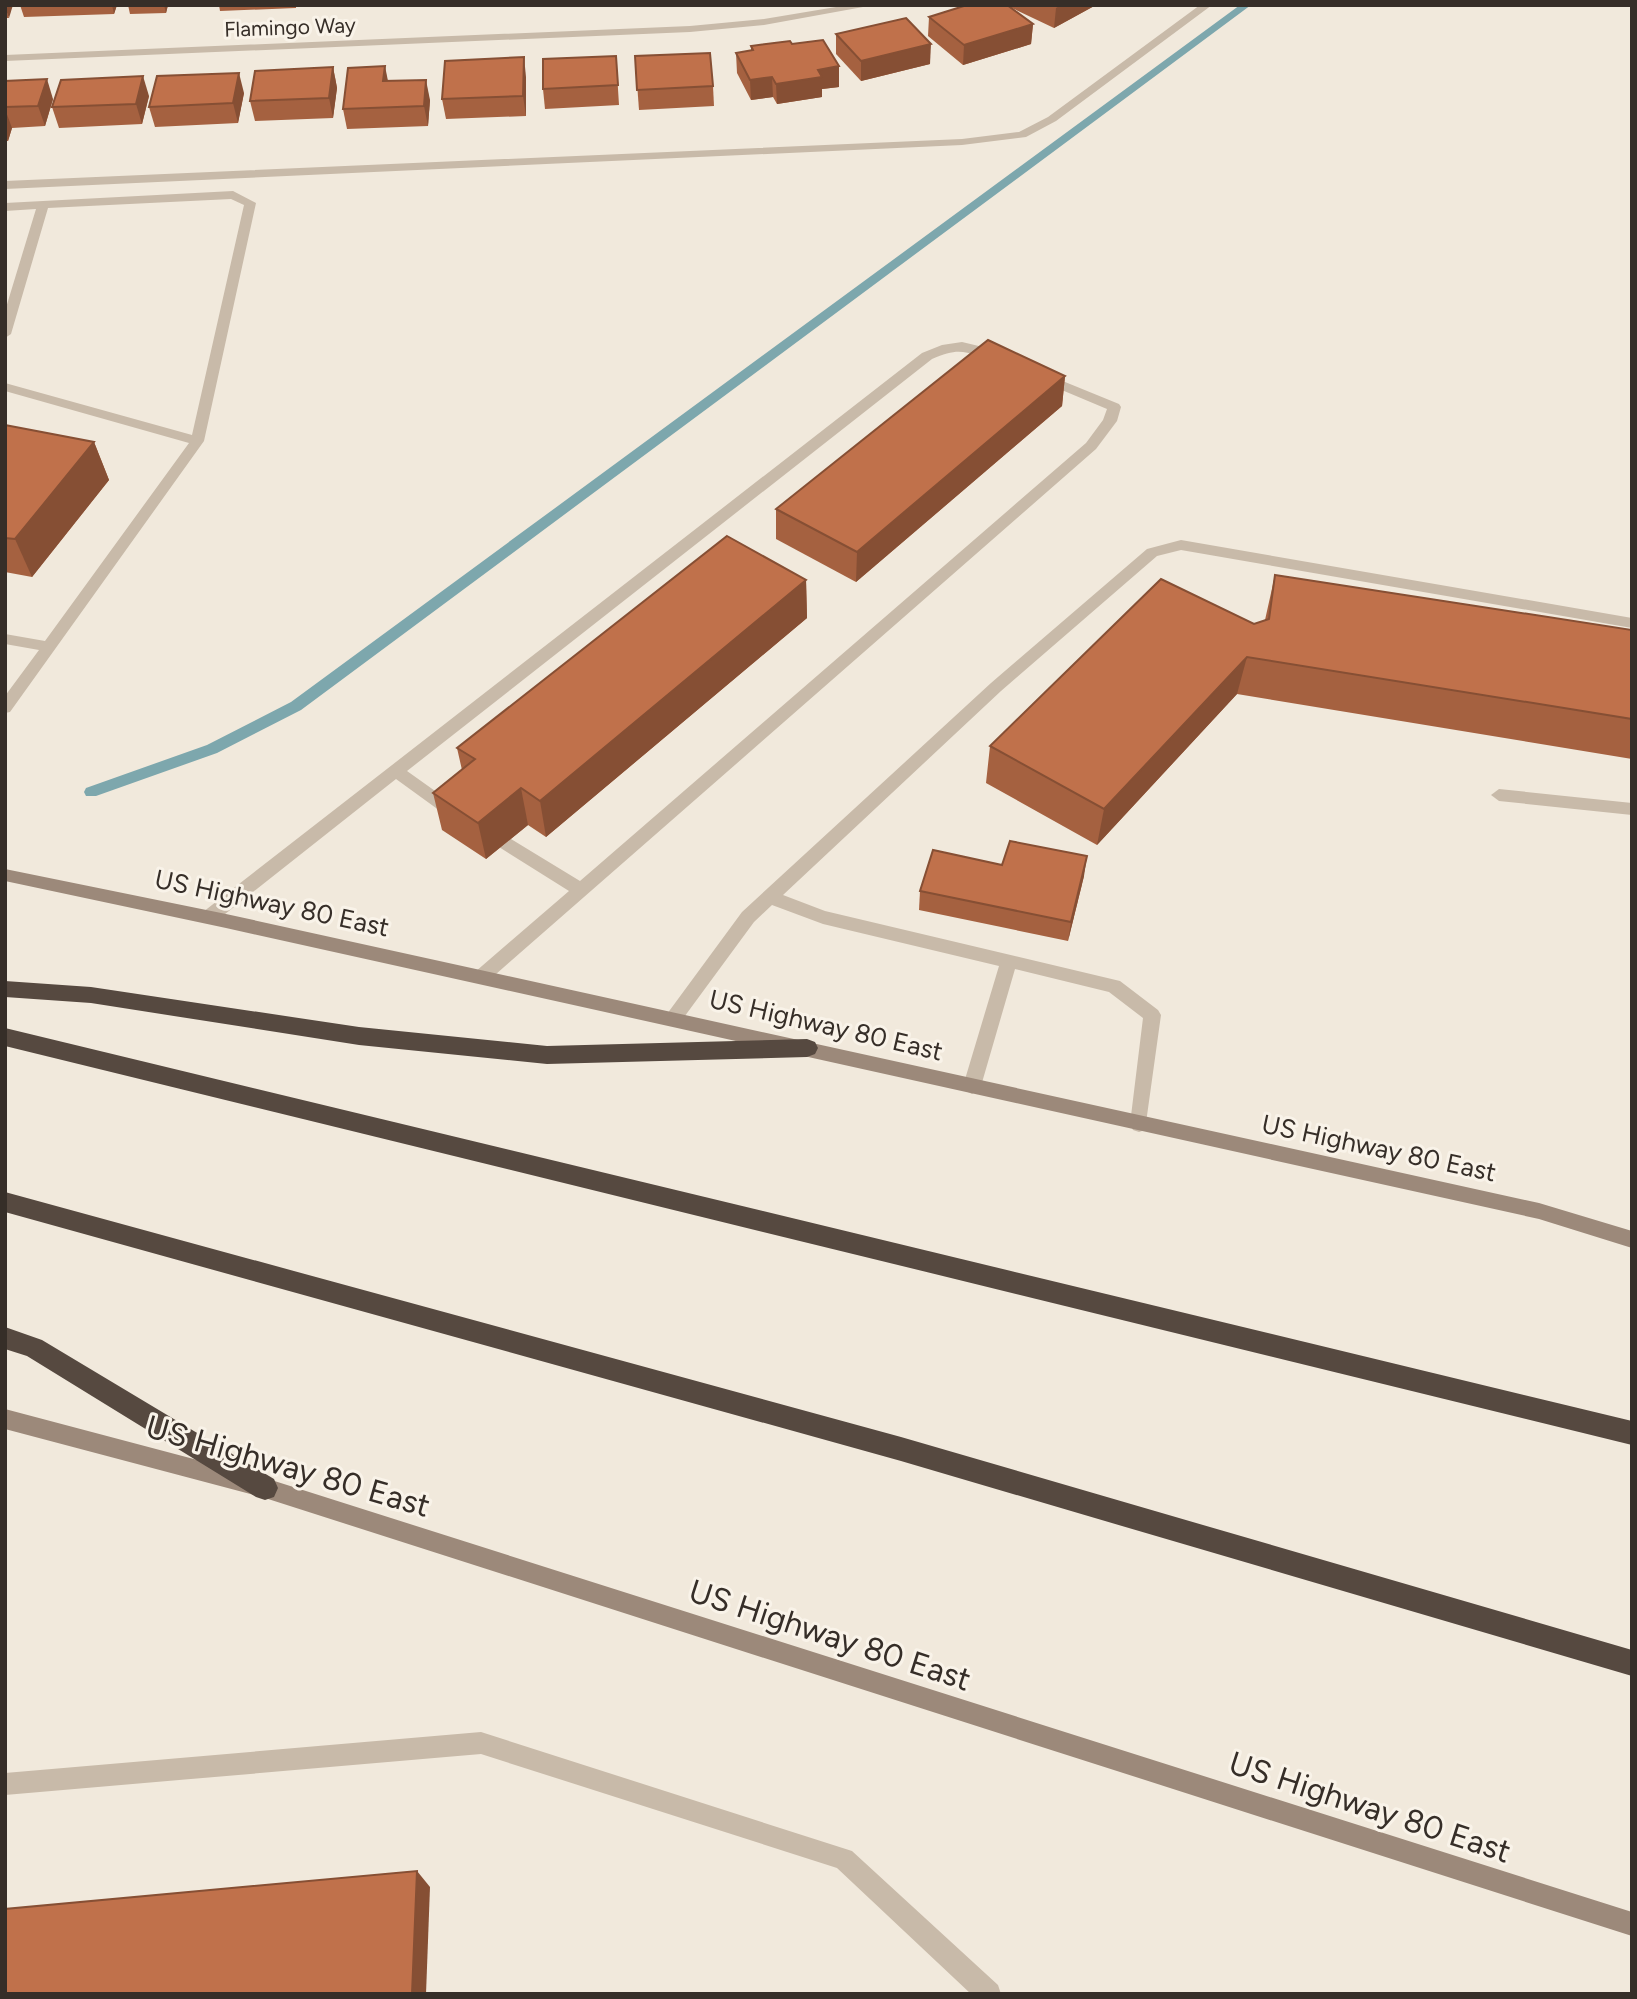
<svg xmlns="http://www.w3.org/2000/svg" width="1637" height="1999" font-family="Figtree,sans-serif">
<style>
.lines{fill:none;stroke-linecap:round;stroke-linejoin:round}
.stream{fill:#7da7ad;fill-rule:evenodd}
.service{fill:#c8baa9;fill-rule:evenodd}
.minor{fill:#c8baa9;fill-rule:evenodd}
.secondary{fill:#9c897a;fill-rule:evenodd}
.motorway{fill:#564940;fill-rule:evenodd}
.wall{fill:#a56140}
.shaded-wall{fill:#864f34}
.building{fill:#c0714b;stroke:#864f34;stroke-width:2}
.labels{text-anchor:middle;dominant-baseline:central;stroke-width:6;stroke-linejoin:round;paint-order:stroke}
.far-street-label{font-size:21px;fill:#362e28;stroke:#f9f3e9}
.street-label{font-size:26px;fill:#362e28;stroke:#f9f3e9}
.near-street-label{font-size:32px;fill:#362e28;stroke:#f9f3e9}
</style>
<rect width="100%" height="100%" fill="#f1e9dc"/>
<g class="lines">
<path class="stream" d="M1240 5H1251L301 710 217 753 96 796H86L84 792 86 788 207 745 291 702Z"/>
<g class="service">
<path d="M1200 5H1212L1056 121 1026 137 962 145 5 189V181L962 139 1019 132 1048 117Z"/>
<path d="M233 191 256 203 204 441 10 712 5 713V696L39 650 5 644V634L45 641 189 443 5 391V383L192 435 244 205 231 199 48 208 11 334 5 338V311L36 209 5 211V203Z"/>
<path d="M962 342 983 347 1005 358 998 362C969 354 962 345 932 359L407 771 459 808 461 812 459 816H447L396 779 215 922H203L201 917 203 912 922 353 942 345Z"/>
<path d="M1043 373 1119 404 1121 407 1117 421 1096 449 487 982H475L472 977 475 972 569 891 499 847 497 843 499 839H511L580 881 1086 443 1103 420 1107 409 1038 380 1036 377Z"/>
<path d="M1181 540 1632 618V628L1181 550 1157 556 1001 691 783 895 825 911 1120 981 1158 1010 1161 1015 1145 1130 1139 1132 1133 1130 1130 1124 1143 1018 1109 992 1015 969 981 1086 978 1091 972 1094 966 1091 963 1086 999 966 823 924 772 905 754 922 679 1024 673 1026 667 1024 664 1019 667 1014 742 912 991 683 1147 549Z"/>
<path d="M1499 789 1632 803V815L1499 801 1491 795Z"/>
<path d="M481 1732 852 1851 998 1985 1001 1994H971L837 1868 481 1754 5 1795V1773Z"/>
</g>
<path class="minor" d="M848 5H874L764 25 690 32 5 61V55L690 26 764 19Z"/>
<g class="secondary">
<path d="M5 869 226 914 1539 1203 1632 1231V1248L1539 1219 226 928 5 881Z"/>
<path d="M5 1409 265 1478 1632 1912V1936L265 1498 5 1429Z"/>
</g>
<g class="motorway">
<path d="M5 981 91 987 359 1027 547 1046 807 1039 815 1042 818 1048 815 1054 807 1057 547 1064 359 1045 91 1003 5 997Z"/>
<path d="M5 1028 1632 1421V1445L5 1046Z"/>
<path d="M5 1192 901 1437 1632 1650V1676L901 1461 5 1212Z"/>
<path d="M5 1327 42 1340 274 1479 278 1488 274 1497 265 1500 256 1497 27 1356 5 1349Z"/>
</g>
</g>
<g class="wall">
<path d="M5 5 9 18H5Z"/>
<path d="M20 5H117L114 14 24 17Z"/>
<path d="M128 5H168L166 13 130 14Z"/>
<path d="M219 5H296V8L220 11Z"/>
<path d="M307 5H347L307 7Z"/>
<path d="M967 5H1096L1054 28 1012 8 1033 24 1031 44 963 65 928 36 929 17Z"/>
<path d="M836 34 930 64 861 81 836 54Z"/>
<path d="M792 44 839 66V87L822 89V97L777 104 773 97 751 100 737 73 736 53 751 51V46Z"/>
<path d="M616 56 619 105 545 109 543 89Z"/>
<path d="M635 56 713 86 714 106 639 110Z"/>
<path d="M333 67 337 88 333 118 255 121 250 101Z"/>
<path d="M526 77V116L446 119 442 99Z"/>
<path d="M5 81 53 99 45 126 12 128 8 141H5Z"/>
<path d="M388 81 430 100 428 126 347 129 343 109Z"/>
<path d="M244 93 238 123 155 127 149 107Z"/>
<path d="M149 96 142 124 59 128 52 107Z"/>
<path d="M1065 376 1062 406 856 582 776 539V509Z"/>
<path d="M5 425 94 442 109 480 32 577 5 572Z"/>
<path d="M1275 575 1632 630V759L1237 694 1097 845 986 783 990 746 1254 624 1265 620Z"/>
<path d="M806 580 807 618 546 837 528 825 486 859 442 830 433 793 462 770 457 748Z"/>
<path d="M1002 865 1084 876 1068 941 919 910 920 891Z"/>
</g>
<g class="shaded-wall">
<path d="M5 5H13L9 18 5 8Z"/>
<path d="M112 5H117L114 14Z"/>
<path d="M164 5H168L166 13Z"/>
<path d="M1061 5H1096L1054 28 1056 8Z"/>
<path d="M1033 24 1031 44 963 65 964 45Z"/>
<path d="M931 44 930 64 861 81V61Z"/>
<path d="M524 57 526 77V116L523 96Z"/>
<path d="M385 66 389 86 383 81Z"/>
<path d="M839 66V87L822 89V97L777 104 776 84 818 70Z"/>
<path d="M333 67 337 88 333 118 329 98Z"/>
<path d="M239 73 244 93 238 123 233 103Z"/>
<path d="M143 76 149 96 142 124 136 104Z"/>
<path d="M772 77 773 97 751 100 750 80Z"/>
<path d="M47 79 53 99 45 126 38 106Z"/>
<path d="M426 80 430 100 428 126 424 106Z"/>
<path d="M5 109 12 128 8 141 5 134Z"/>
<path d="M1065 376 1062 406 856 582 857 552Z"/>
<path d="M94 442 109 480 32 577 15 539Z"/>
<path d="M806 580 807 618 546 837 540 801Z"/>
<path d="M1247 657 1237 694 1097 845 1104 809Z"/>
<path d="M521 788 528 825 486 859 478 823Z"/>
<path d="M1087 856 1084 876 1068 941 1071 922Z"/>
<path d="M417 1871 430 1887 426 1994H412Z"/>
</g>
<g class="building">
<path d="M967 5H1007L1033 24 964 45 929 17Z"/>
<path d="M906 18 931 44 861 61 836 34Z"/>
<path d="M823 40 839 66 818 70 822 77 776 84 772 77 750 80 736 53 753 50 751 46 790 41 792 44Z"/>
<path d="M710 53 713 86 637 90 635 56Z"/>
<path d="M616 56 618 85 543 89V59Z"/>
<path d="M524 57 523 96 442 99 445 61Z"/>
<path d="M385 66 383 81 426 80 424 106 343 109 348 68Z"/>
<path d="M333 67 329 98 250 101 255 71Z"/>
<path d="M239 73 233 103 149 107 157 76Z"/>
<path d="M143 76 136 104 52 107 61 80Z"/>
<path d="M47 79 38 106 5 107V81Z"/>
<path d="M988 340 1065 376 857 552 776 509Z"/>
<path d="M5 425 94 442 15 539 5 538Z"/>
<path d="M727 536 806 580 540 801 521 788 478 823 433 793 475 759 457 748Z"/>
<path d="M1275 575 1632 630V719L1247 657 1104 809 990 746 1161 579 1254 624 1269 619Z"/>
<path d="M1010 841 1087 856 1071 922 920 891 933 850 1002 865Z"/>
<path d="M417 1871 412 1994H5V1909Z"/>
</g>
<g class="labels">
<g class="far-street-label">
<text transform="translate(290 27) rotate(-2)">Flamingo Way</text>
</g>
<g class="street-label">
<text transform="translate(272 903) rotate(12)">US Highway 80 East</text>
<text transform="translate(826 1025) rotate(13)">US Highway 80 East</text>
<text transform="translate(1379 1148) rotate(12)">US Highway 80 East</text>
</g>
<g class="near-street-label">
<text transform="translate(288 1466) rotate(16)">US Highway 80 East</text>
<text transform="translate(830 1635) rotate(18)">US Highway 80 East</text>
<text transform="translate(1370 1807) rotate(18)">US Highway 80 East</text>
</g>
</g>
<rect width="1637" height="1999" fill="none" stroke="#362e28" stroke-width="14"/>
</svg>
